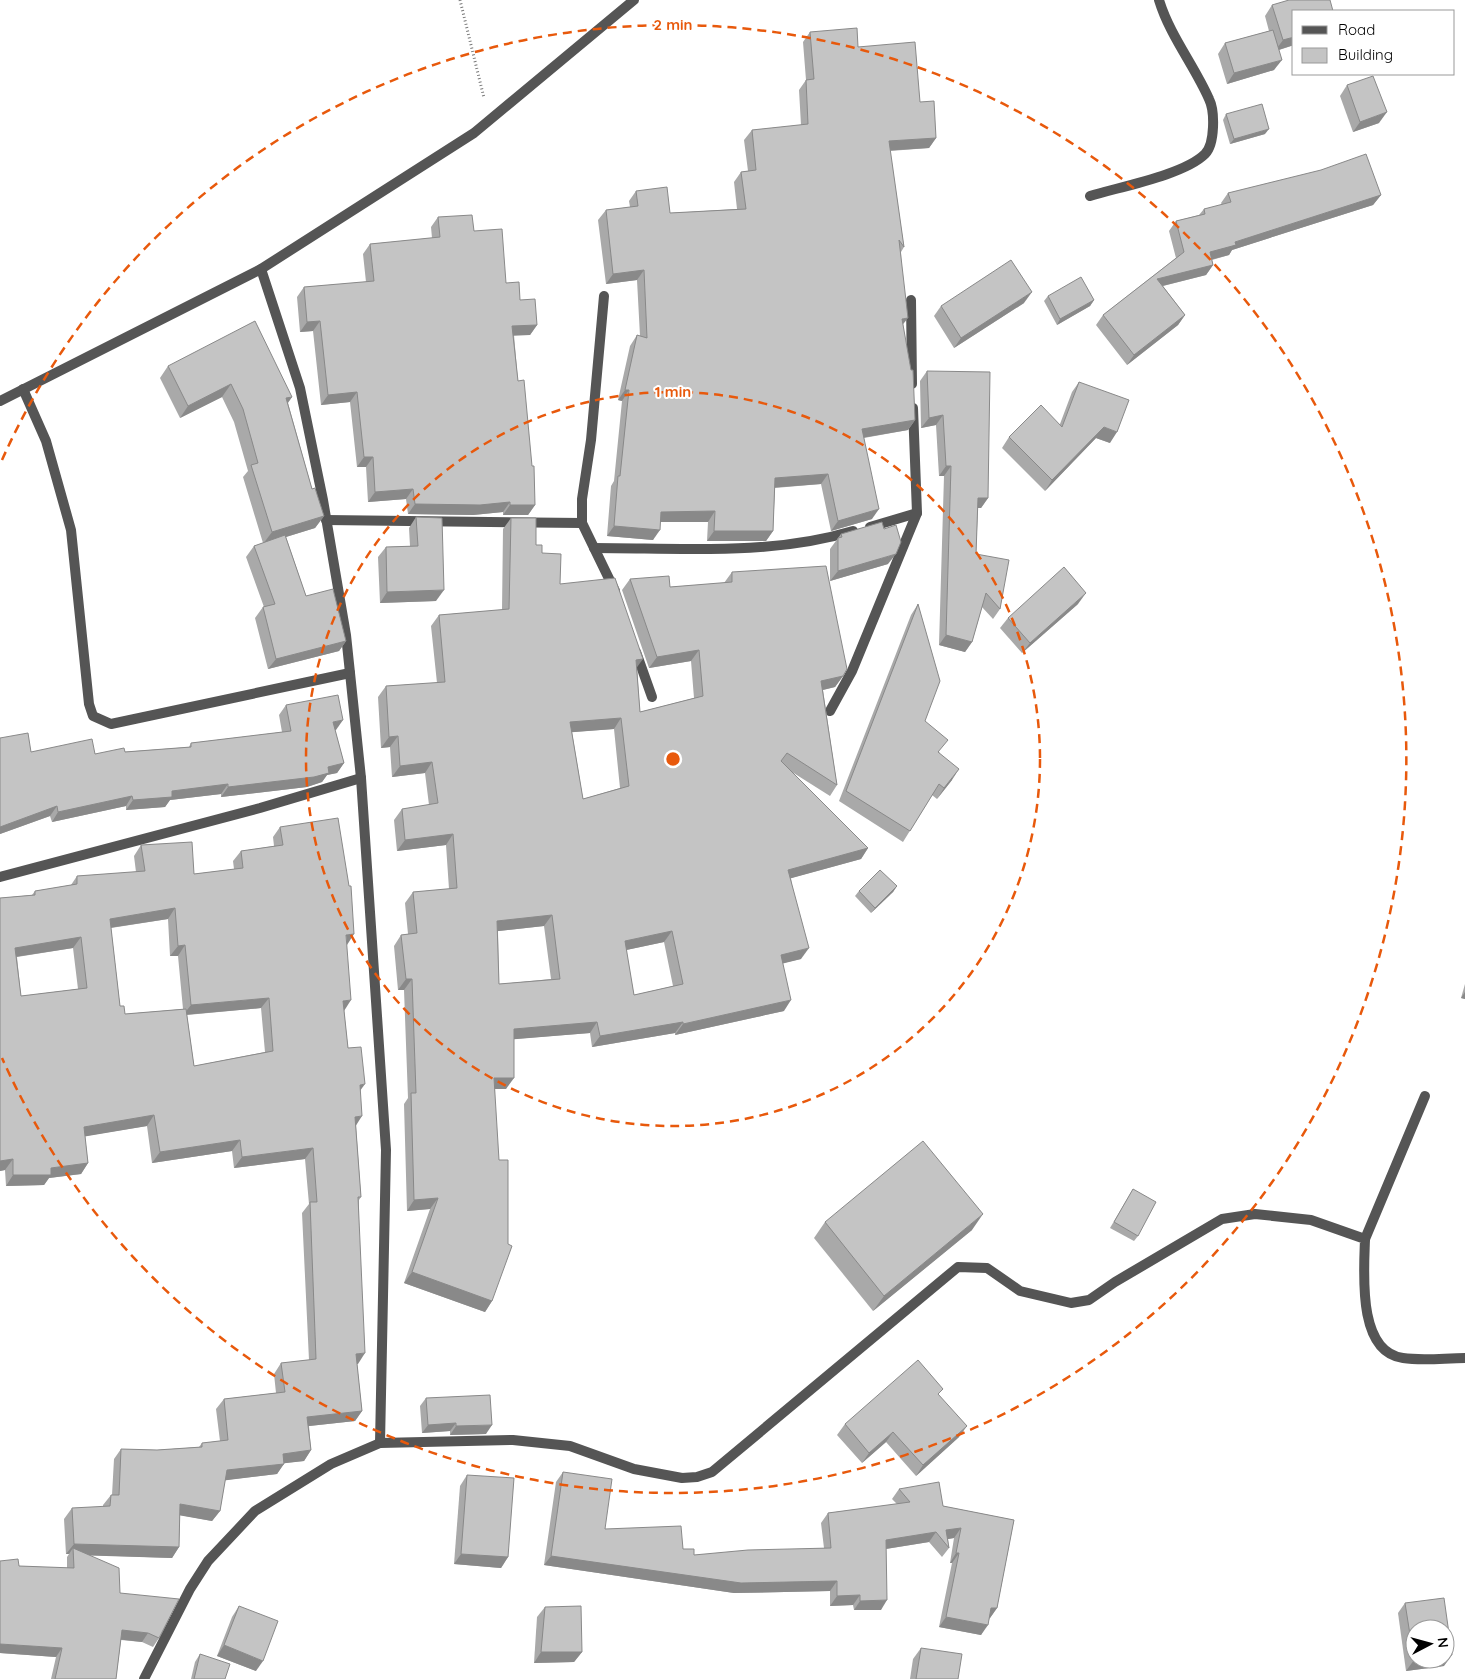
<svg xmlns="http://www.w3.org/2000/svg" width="1465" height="1679" font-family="Quicksand,sans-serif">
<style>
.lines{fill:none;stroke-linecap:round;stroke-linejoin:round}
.path{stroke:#777;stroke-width:3;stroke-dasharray:1 2.5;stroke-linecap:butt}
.service{stroke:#555;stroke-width:10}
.minor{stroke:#555;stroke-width:10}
.wall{fill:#a9a9a9;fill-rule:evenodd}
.shaded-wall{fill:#898989}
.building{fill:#c4c4c4;stroke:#898989;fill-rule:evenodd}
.ring{fill:none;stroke:#e8590c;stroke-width:2.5;stroke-dasharray:9 6}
.centre{fill:#e8590c;stroke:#fff;stroke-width:2.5}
.ring-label{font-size:15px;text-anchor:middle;font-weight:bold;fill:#e8590c;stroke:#fff;stroke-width:4;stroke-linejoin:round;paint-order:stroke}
</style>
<rect width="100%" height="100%" fill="#fff"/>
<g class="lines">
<path class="path" d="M460 0 484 98"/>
<path class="service" d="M1365 1239 1425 1096"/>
<g class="minor">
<path d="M1090 196C1119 187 1184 175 1205 154 1215 144 1215 111 1209 99 1194 65 1170 36 1159 0"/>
<path d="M261 269 300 388 323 500 346 635 350 673 361 778 386 1150 380 1443"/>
<path d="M604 296 591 440 582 499V523L615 591"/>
<path d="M911 300 912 384"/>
<path d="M23 389 46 441 71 530 89 704 93 716 111 724 350 673"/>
<path d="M0 401 261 269 474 133 634 0"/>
<path d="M326 520 582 523"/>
<path d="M870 527 917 513"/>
<path d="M594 548C680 548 770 556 853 531"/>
<path d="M636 652 652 697"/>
<path d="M830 711 852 671 917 513 913 408"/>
<path d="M0 877 260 808 361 778"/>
<path d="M144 1679 190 1589 208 1561 255 1511 331 1464 380 1443 513 1440 570 1446 634 1469 682 1478 697 1477 712 1472 958 1267 987 1268 1020 1291 1071 1303 1089 1300 1115 1282 1222 1219 1255 1214 1311 1220 1365 1239C1364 1272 1357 1352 1403 1358 1423 1361 1445 1358 1465 1358"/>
</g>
</g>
<g class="wall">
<path d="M1272 5 1294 45 1279 50 1274 70 1227 84 1218 54 1225 43 1269 31 1265 16Z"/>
<path d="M810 32 858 47 920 102 936 138 929 148 890 151 904 247 901 252 903 324 915 420 908 430 864 438 872 519 831 531 821 484 775 488 773 531 766 541H707L708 522H660L653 540 607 536 611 486 614 481 622 401 618 400 630 346 637 335 640 336 637 280 606 284 598 220 606 210 630 207 629 201 636 191 670 213 737 209 734 182 741 172 748 171 744 140 752 130 801 125 799 90 806 80 803 42Z"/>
<path d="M1347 85 1379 123 1353 132 1340 96Z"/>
<path d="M1226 114 1265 134 1230 144 1223 120Z"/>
<path d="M1228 193 1381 195 1373 205 1232 250 1229 255 1212 260 1213 265 1206 275 1163 286 1185 315 1178 325 1127 365 1096 325 1103 315 1176 258 1169 231 1176 221 1199 215 1204 209 1222 205 1221 203Z"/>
<path d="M438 217 474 231 506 283 520 300 537 325 530 335H514L518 381 535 505 528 515H503V512L473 515 408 514 406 499 368 502 366 467H357L350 402 321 405 313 331 300 332 297 297 304 287 366 282 363 254 370 244 432 238 431 227Z"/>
<path d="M1048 296 1094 300 1090 306 1057 325 1044 301Z"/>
<path d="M1024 303 954 348 934 316 941 306Z"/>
<path d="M168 366 292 397 288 403 312 489 324 516 315 528 286 537 306 596 346 641 339 651 268 669 255 618 263 607H264L246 557 254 546 263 543 243 477 248 471 234 422 222 397 180 418 160 378Z"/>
<path d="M927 371 988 498 981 508H978L976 554 1000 609 993 619 982 607 972 642 965 652 939 645 944 476H939L936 425 921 428 920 381Z"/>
<path d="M1079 382 1110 443 1096 438 1045 491 1002 448 1009 437 1060 424 1072 392Z"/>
<path d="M416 517 436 601 380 603 378 557 386 547 410 546 409 528Z"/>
<path d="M511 518 542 553 560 584 637 668 640 712 694 698 691 661 649 668 622 590 630 579 670 587 724 583 732 572 843 676 835 687 823 690 837 785 830 796 792 772 868 848 861 859 791 878 801 959 783 963 784 1011 675 1035V1033L592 1047 590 1033 514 1039 506 1089H495L492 1301 485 1312 404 1283 430 1209 407 1211 404 1104 408 1098 404 990H398L394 946 401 935 408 934 405 903 413 892 449 889 446 845 397 851 394 820 402 809 429 805 425 773 392 777 390 747 381 748 378 697 386 686 437 683 431 626 439 615 502 610 503 529ZM614 729 620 788 583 799 572 732ZM544 926 551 979 499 984 498 931ZM664 942 673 986 634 995 626 950Z"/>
<path d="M841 534 888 564 830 581V549Z"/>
<path d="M918 604 925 721 952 780 937 799 932 795 903 842 839 801 911 615Z"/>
<path d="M1078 604 1022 653 1000 628 1008 618Z"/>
<path d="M286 705 336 730H335L344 763 337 773 327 775 322 782 307 787 221 797V794L170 800 165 807 126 810V806L52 822 50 816 0 834V738L31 752 95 754 189 747 191 743 282 732 279 715Z"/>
<path d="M280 827 346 945 344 1010 348 1048 360 1091 356 1126 361 1197 359 1200 358 1364H357L362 1411 355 1421 309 1426 311 1450 304 1461 284 1463 277 1474 225 1480 220 1511 212 1521 180 1515 179 1547 172 1558 88 1555 120 1593 159 1638 153 1647 142 1642 121 1640 116 1679H51L56 1657 0 1653V1561L19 1566 67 1568V1557L69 1554H66L64 1519 72 1508 103 1507V1505L111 1495H112L114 1459 121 1449 157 1450 199 1447 202 1443 220 1441 216 1409 224 1399 276 1393 274 1374 281 1363 309 1360 302 1213 309 1204 305 1159 234 1168 232 1151 152 1163 147 1126 85 1136 88 1163 81 1174 49 1178 44 1185 6 1186 5 1170 0 1171V898L32 895 35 891 71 885 77 876 136 872 134 856 141 845 194 874 234 869 233 861 241 851 274 846 273 837ZM168 919 170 956H178L183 1009 125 1014 120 1006 111 928ZM73 948 78 989 21 996 17 957ZM261 1008 265 1052 194 1066 187 1015Z"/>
<path d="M897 886 893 892 871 913 855 896 859 891Z"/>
<path d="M1465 984V999L1461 998Z"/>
<path d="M1133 1189 1138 1236 1134 1241 1110 1228Z"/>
<path d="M825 1222 972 1230 873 1311 814 1238Z"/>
<path d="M939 1395 959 1437 916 1476 886 1442 862 1463 837 1435 845 1424Z"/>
<path d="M426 1398 486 1434 450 1435V1431L422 1433 420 1406Z"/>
<path d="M563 1472 605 1529 683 1549 694 1555 824 1548 821 1523 828 1513 897 1504 892 1499 899 1489 943 1506 1014 1520 997 1608 990 1618 981 1635 939 1627 952 1563H950L954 1538 948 1539 949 1548 942 1557 929 1542 886 1549 881 1610H854L853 1605 830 1606V1591L734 1593 544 1565 556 1482Z"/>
<path d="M467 1475 508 1557 501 1568 454 1564 460 1486Z"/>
<path d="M1405 1603 1444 1666 1406 1671 1398 1613Z"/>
<path d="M239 1606 256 1671 217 1656 232 1617Z"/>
<path d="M545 1607 582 1652 574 1662 534 1663 537 1617Z"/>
<path d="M921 1648 958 1679H910L913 1659Z"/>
<path d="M200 1654 225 1679H191L195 1662Z"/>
</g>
<g class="shaded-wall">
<path d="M1294 37V45L1275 51 1283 40Z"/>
<path d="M1282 60 1274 70 1227 84 1234 73Z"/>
<path d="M1387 112 1379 123 1353 132 1360 122Z"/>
<path d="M1269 129 1265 134 1230 144 1234 139Z"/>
<path d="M936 138 929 148 882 151 889 141Z"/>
<path d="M1381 195 1373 205 1232 250 1229 255 1202 262 1210 252 1235 242Z"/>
<path d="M1213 265 1206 275 1150 289 1157 279Z"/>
<path d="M644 270 637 280 606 284 613 274Z"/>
<path d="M1032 292 1024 303 954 348 961 338Z"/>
<path d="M1094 300 1090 306 1057 325 1060 319Z"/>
<path d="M1185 315 1178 325 1127 365 1134 355Z"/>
<path d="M908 318 900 328 902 319Z"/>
<path d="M320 321 313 331 300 332 307 322Z"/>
<path d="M537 325 530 335 505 336 512 326Z"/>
<path d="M231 384 222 397 180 418 188 406Z"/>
<path d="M625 390H629L622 401 618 400Z"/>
<path d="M357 392 350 402 321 405 328 395Z"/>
<path d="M292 397 283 409 286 398Z"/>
<path d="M943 415 936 425 921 428 929 418Z"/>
<path d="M915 420 908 430 855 439 862 429Z"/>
<path d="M1104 427 1117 432 1110 443 1096 438 1045 491 1052 480Z"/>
<path d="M364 457H373L366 467H357Z"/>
<path d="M946 466H951L944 476H939Z"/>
<path d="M828 474 821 484 768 488 775 478Z"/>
<path d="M413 489 406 499 368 502 375 492Z"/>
<path d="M978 498H988L981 508H971Z"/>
<path d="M510 502 503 512 473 515 408 514 415 504Z"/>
<path d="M510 505H535L528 515H503Z"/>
<path d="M879 509 872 519 831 531 838 521Z"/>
<path d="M715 511 708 522H654L661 512Z"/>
<path d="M324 516 315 528 263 544 272 532Z"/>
<path d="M614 526 660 530 653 540 607 536Z"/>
<path d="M714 531H773L766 541H707Z"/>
<path d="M896 554 888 564 830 581 838 571Z"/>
<path d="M444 590 436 601 380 603 387 592Z"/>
<path d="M1086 593 1078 604 1022 653 1030 643Z"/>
<path d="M946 635 972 642 965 652 939 645Z"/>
<path d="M346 641 339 651 268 669 276 659Z"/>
<path d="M699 650 691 661 649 668 657 657Z"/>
<path d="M643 659 635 670 636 660Z"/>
<path d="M843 676 835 687 814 692 821 681Z"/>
<path d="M621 718 614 729 562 733 570 722Z"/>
<path d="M343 720 336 730 326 732 333 722Z"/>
<path d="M398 736 390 747 381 748 389 737Z"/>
<path d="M432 762 425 773 392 777 400 766Z"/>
<path d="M344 763 337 773 327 775 322 782 307 787 221 797 228 787 328 767Z"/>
<path d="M959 769 952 780 937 799 944 788Z"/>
<path d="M228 784 221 794 170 800 165 807 126 810 133 800 172 791Z"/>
<path d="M132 796 126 806 52 822 58 812Z"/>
<path d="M57 806 50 816 0 834V827Z"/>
<path d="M453 834 446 845 397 851 405 840Z"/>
<path d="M868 848 861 859 781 881 788 870Z"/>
<path d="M897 886 893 892 871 913 875 908Z"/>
<path d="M175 908 168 919 102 929 110 919Z"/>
<path d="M552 915 544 926 490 932 497 921Z"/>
<path d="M672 931 664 942 617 952 625 941Z"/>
<path d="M354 934 347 945 346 935Z"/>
<path d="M81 937 73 948 8 958 15 948Z"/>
<path d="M185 945 178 956H170L178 946Z"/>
<path d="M809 948 801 959 773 966 781 955Z"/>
<path d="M406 979H412L404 990H398Z"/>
<path d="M1465 992V999L1461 998Z"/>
<path d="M269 998 261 1008 183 1015 191 1005Z"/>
<path d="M351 1000 344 1011 343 1001Z"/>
<path d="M791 1000 784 1011 675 1035 683 1024Z"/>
<path d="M597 1022 590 1033 506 1040 514 1029Z"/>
<path d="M683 1022 675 1033 592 1047 600 1036Z"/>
<path d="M494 1078H514L506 1089H487Z"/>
<path d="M365 1084 357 1095 360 1085Z"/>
<path d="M154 1115 147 1126 76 1138 84 1127Z"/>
<path d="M362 1116 355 1127V1117Z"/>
<path d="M240 1140 232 1151 152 1163 160 1152Z"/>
<path d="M313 1148 305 1159 234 1168 242 1157Z"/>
<path d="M13 1159 5 1170 0 1171V1161Z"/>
<path d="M88 1163 81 1174 49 1178 44 1185 6 1186 13 1175 51 1168Z"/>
<path d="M438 1198 430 1209 407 1211 414 1200Z"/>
<path d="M983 1214 972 1230 873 1311 884 1296Z"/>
<path d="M412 1272 492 1301 485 1312 404 1283Z"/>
<path d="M365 1353 358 1364H348L356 1354Z"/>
<path d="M362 1411 355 1421 300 1427 307 1417Z"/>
<path d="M456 1423 450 1431 422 1433 428 1425Z"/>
<path d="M492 1425 486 1434 450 1435 456 1426Z"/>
<path d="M967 1426 959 1437 916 1476 923 1465Z"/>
<path d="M893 1432 886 1442 862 1463 869 1453Z"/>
<path d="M311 1450 304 1461 278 1464H284L277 1474 220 1481 227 1470 283 1454Z"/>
<path d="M180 1504 220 1511 212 1521 172 1514Z"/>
<path d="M961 1528 954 1538 942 1540 946 1530Z"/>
<path d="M936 1532 929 1542 879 1550 886 1540Z"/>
<path d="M74 1544 179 1547 172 1558 73 1555V1548L69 1554H66Z"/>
<path d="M956 1553H959L952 1563H950Z"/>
<path d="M461 1554 508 1557 501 1568 454 1564Z"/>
<path d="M551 1556 837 1581 830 1591 734 1593 544 1565Z"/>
<path d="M860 1595 853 1605 830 1606 837 1596Z"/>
<path d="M887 1600 881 1610H854L860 1601Z"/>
<path d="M991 1608H997L990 1618H985Z"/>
<path d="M946 1617 988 1625 981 1635 939 1627Z"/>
<path d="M122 1630 148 1633 142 1642 116 1639Z"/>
<path d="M0 1644 62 1648 56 1657 0 1653Z"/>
<path d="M224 1645 263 1661 256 1671 217 1656Z"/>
<path d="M541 1652H582L574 1662 534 1663Z"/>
<path d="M1452 1655 1444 1666 1406 1671 1414 1660 1424 1659H1445V1656Z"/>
</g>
<g class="building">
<path d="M1289 0H1330L1333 11H1294V37L1283 40 1272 5Z"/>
<path d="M857 28 858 47 915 42 920 102 934 101 936 138 889 141 904 247 899 240 908 318 902 319 911 370H913L915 420 862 429 879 509 838 521 828 474 775 478 773 531H714L715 511 661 512 660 530 614 526 618 476H620L629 390H625L637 335 647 338 644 270 613 274 606 210 638 206 636 191 667 187 670 213 746 209 741 172 756 170 752 130 808 124 806 80 814 79 810 32Z"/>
<path d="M1273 30 1282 60 1234 73 1225 43Z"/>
<path d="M1373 76 1387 112 1360 122 1347 85Z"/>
<path d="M1262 104 1269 129 1234 139 1226 114Z"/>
<path d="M1366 154 1381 195 1235 242 1236 245 1210 252 1213 265 1157 279 1185 315 1134 355 1103 315 1184 252 1176 221 1205 214 1204 209 1231 202 1228 193 1321 170Z"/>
<path d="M472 215 474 231 502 229 506 283 519 282 520 300 535 299 537 325 512 326 518 381 524 380 532 466H534L535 505H510V502L480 505 415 504 413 489 375 492 373 457H364L357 392 328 395 320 321 307 322 304 287 374 281 370 244 440 237 438 217Z"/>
<path d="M1011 260 1032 292 961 338 941 306Z"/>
<path d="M1081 277 1094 300 1060 319 1048 296Z"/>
<path d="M255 321 292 397 286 398 312 489 315 488 324 516 272 532 251 465 258 463 243 409 231 384 188 406 168 366Z"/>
<path d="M927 371 990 372 988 498H978L976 554 1009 560 1000 609 986 593 972 642 946 635 951 466H946L943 415 929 418Z"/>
<path d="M1079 382 1129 400 1117 432 1104 427 1052 480 1009 437 1041 405 1062 427Z"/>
<path d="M416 517 442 518 444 590 387 592 386 547 418 546Z"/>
<path d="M511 518H536V545H542V553L561 554 560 584 615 578 643 659 636 660 640 712 703 696 699 650 657 657 630 579 669 576 670 587 732 582V572L826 566 847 669 843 676 821 681 837 785 787 753 781 761 868 848 788 870 809 948 781 955 791 1000 683 1024V1022L600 1036 597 1022 514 1029V1078H494L499 1160H508V1244L512 1246 492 1301 412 1272 438 1198 414 1200 411 1093H416L412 979H406L401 935 417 933 413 892 457 888 453 834 405 840 402 809 438 803 432 762 400 766 398 736 389 737 386 686 445 682 439 615 509 609ZM621 718 629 786 583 799 570 722ZM552 915 560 979 499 984 497 921ZM672 931 683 984 634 995 625 941Z"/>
<path d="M882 522 884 529 896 525 901 542 896 554 838 571V538L842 537 841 534Z"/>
<path d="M285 535 306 596 333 589 346 641 276 659 263 607 275 604 254 546Z"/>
<path d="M1064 567 1086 593 1030 643 1008 618Z"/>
<path d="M918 604 940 681 925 721 948 740 938 752 959 769 944 788 939 784 910 831 846 791Z"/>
<path d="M338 695 343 720 333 722 344 763 328 767 329 773 314 777 228 787V784L172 791V797L133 800 132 796 58 812 57 806 0 827V738L28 733 31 752 92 739 95 754 124 748 125 752 191 747V743L291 731 286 705Z"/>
<path d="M338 818 349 886H351L354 934 346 935 351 1000 343 1001 348 1048 361 1047 365 1084 360 1085 362 1116 355 1117 361 1197H358L365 1353 356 1354 362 1411 307 1417 311 1450 283 1454 284 1464 227 1470 220 1511 180 1504 179 1547 74 1544 72 1508 110 1506 111 1495H119L121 1449 157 1450 202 1447V1443L228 1440 224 1399 285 1392 281 1363 316 1359 310 1202H317L313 1148 242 1157 240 1140 160 1152 154 1115 84 1127 88 1163 51 1168V1175H13V1159L0 1161V898L35 895V891L77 884V876L145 871 141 845 192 842 194 874 243 868 241 851 283 845 280 827ZM175 908 178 946 185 945 191 1005 269 998 273 1051 194 1066 186 1009 125 1014 124 1006H120L110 919ZM81 937 87 988 21 996 15 948Z"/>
<path d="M880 870 897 886 875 908 859 891Z"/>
<path d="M923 1141 983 1214 884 1296 825 1222Z"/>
<path d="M1133 1189 1156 1202 1138 1236 1114 1222Z"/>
<path d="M918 1360 943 1389 938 1394 967 1426 923 1465 893 1432 869 1453 845 1424Z"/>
<path d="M490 1395 492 1425 456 1426V1423L428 1425 426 1398Z"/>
<path d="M563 1472 612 1479 605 1529 681 1526 683 1549H694V1555L748 1550 831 1548 828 1513 910 1502 899 1489 939 1482 943 1506 1014 1520 997 1608H991L988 1625 946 1617 959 1553H956L961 1528 946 1530 949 1548 936 1532 886 1540 887 1600 860 1601V1595L837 1596V1581L741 1583 551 1556Z"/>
<path d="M467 1475 514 1478 508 1557 461 1554Z"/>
<path d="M73 1548 119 1568 120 1593 179 1599 159 1638 148 1633 122 1630 116 1679H55L62 1648 0 1644V1561L18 1559 19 1566 74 1568Z"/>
<path d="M1444 1598 1452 1655 1445 1656V1629H1415V1659H1424L1414 1660 1405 1603Z"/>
<path d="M239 1606 278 1621 263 1661 224 1645Z"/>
<path d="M581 1606 582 1652H541L545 1607Z"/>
<path d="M921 1648 962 1654 958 1679H916Z"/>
<path d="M200 1654 230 1664 225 1679H194Z"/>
</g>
<g class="ring">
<circle cx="673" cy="759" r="367"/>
<path d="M2 460A734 734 0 1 1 2 1058"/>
</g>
<circle cx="673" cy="759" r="8" class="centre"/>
<g class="ring-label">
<text x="673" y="30">2 min</text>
<text x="673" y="397">1 min</text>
</g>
<rect x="1292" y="10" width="162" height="65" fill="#ffffff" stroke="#999999"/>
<rect x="1302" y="26" width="25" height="8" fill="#555555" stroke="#999999"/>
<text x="1338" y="35" font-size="15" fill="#000000">Road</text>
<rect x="1302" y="48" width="25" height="15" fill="#c4c4c4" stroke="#999999"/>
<text x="1338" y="60" font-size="15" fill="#000000">Building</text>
<g transform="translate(1430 1644) rotate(84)"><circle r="24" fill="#ffffff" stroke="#999999"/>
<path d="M0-4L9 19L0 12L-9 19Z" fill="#000000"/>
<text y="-8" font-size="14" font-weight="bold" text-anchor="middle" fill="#000000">N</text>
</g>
</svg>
